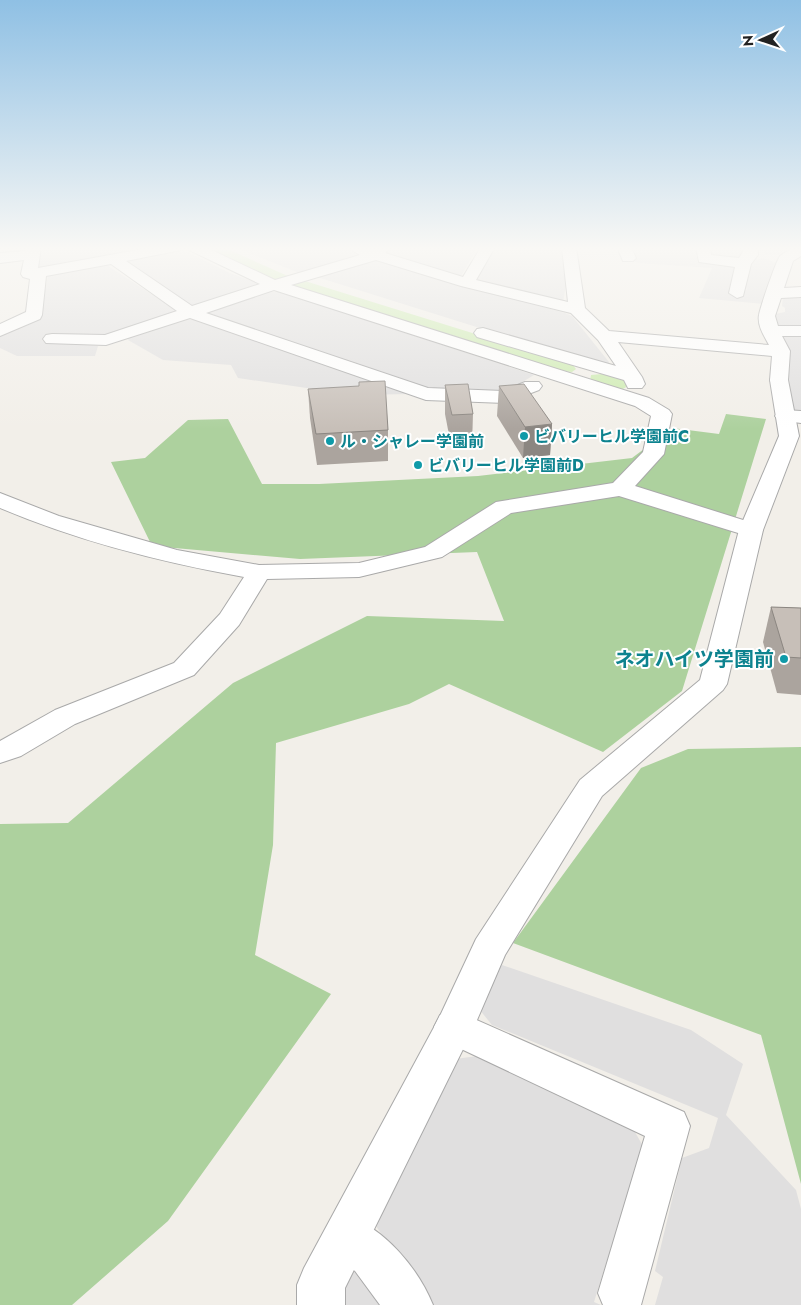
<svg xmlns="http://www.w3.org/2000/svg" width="801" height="1305" font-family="Jost,'Noto Sans JP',sans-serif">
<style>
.residential{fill:#e0dfdf}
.grass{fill:#cdebb0}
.forest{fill:#add19e}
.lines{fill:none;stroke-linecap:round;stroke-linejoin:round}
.minor-casing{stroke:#a9a9a9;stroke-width:2}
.tertiary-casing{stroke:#a9a9a9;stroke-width:2}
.minor{fill:#fff;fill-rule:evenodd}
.tertiary{fill:#fff;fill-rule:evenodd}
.wall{fill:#aba49e}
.shaded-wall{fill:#8b8681}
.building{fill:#c7bfb8;stroke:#8b8681}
.culture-dot{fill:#0f9aa8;stroke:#fff;stroke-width:2}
.labels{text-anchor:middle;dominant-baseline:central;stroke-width:4;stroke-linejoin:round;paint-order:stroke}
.far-culture-label{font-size:16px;font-weight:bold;fill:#0d838f;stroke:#fff;text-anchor:start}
.culture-label{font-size:20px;font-weight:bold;fill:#0d838f;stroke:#fff;text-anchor:end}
</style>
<rect width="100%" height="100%" fill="#f2efe9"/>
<g class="residential">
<path d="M37 247H167L49 269 37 268Z"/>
<path d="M234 247H343L361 255 302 274Z"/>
<path d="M388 247H478L461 276 454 275 382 252Z"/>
<path d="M492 247H565V290L563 303 478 282 476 279Z"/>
<path d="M632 247H696L697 262 727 263 736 267 729 288 730 290 743 292 747 289 743 286 754 260 764 258 777 263 767 289 764 304 699 298 712 268 638 263 632 260 635 251H632Z"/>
<path d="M710 247H745L740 257 732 259 710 255Z"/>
<path d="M762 247H795L783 254 768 255 758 251Z"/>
<path d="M181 249 230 273 259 284 194 308 123 261Z"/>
<path d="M374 259 565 313 572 316 609 362 608 364 563 354 317 277Z"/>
<path d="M105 264 179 312 111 336 51 333 42 341 98 346 95 356H17L0 348V336L40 319 48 275Z"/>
<path d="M267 292H281L534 375 506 392 433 391 205 314 206 312Z"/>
<path d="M801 294V329L779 327 775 314 785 312V308L782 306 783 297Z"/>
<path d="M183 319 197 320 412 394 354 395 238 378 231 365 163 360 128 340 130 336Z"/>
<path d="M801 334V416L789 415 780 335Z"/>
<path d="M502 965 691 1030 743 1064 726 1115 796 1190 801 1209V1305H655L663 1277 655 1271 682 1158 709 1148 718 1118 492 1025 475 1004Z"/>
<path d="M478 1056 628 1120 643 1146 594 1302 601 1305H430L367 1213 447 1060Z"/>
<path d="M342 1265 369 1266 396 1305H329Z"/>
</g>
<g class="grass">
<path d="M201 247H223L290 277C274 290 217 255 201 247Z"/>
<path d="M305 281 572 364 576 369 572 372 561 371 290 285Z"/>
<path d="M602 374 626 381 628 386 621 390 590 382 591 375Z"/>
</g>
<g class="forest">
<path d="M726 414 766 419 682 691 603 752 449 684 409 704 276 743 273 845 255 955 331 994 168 1221 72 1305H0V824L68 823 233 683 367 616 504 621 477 552 300 559 152 546 111 462 145 458 188 420 228 419 262 484H319L478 476 632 458 672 428 719 434Z"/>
<path d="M801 747V1184L761 1035 513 943 641 768 688 749Z"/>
</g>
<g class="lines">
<defs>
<g id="minor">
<path d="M27 247H41L38 268 154 247H183L181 250 126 261 192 306 260 284 189 250 187 247H205L275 280 360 255 352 250 354 247 372 249 375 247H390L385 253 463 277 481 247H495L476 280 568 302 562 247H576L585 308 609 331 769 345C764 336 757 325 759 315 760 308 776 261 780 256 785 252 795 247 801 247V256L793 261 784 288 801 287V297L781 298 775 316 778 326H801V336H782L790 351 788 380 786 384H772L770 380 772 356 618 342 642 377 645 384 642 388H628L624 380 477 337 474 333 477 329 483 328 616 366 598 340 571 313 461 286 376 260 291 285 649 398 669 410 672 414 664 454 635 486 759 525 763 530 759 535 751 537 619 496 511 513 442 557 359 577 267 579 239 625 194 675 75 724 21 756 0 763V741L55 710 174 663 220 614 244 577C160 562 78 541 0 508V493L59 516 177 550 259 565 359 563 425 547 496 502 613 483 643 452 651 416 635 406 274 290 206 313 428 388 503 391 525 382H539L542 386 539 390 505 403 426 400 190 318 106 345 46 343 43 339 46 335 52 334 105 335 177 311 111 264 46 276 42 315 40 319 0 336V324L26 312 30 279 23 277 21 274 24 260 0 263V253L26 251Z"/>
<path d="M617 247H631L636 258 633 261H623Z"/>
<path d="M696 247H710L711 255 739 258 746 247H758V255L751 264 743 296 737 298 729 293 735 267 699 262Z"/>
<path d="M785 410 801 411V423L778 420 775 416 778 412Z"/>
<path d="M454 1010 684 1112 690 1126 641 1305H603L598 1293 645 1136 440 1039 434 1027 440 1015Z"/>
<path d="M346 1214C385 1230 417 1266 433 1305H380L355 1271 330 1253 323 1237 330 1221Z"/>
</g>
<path id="tertiary" d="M779 374 786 376 788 380 799 436 763 530 727 684 723 690 602 796 505 955 474 1027 345 1288V1305H297V1285L304 1268 439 1018 476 939 580 780 700 680 739 530 779 436 770 380 772 376Z"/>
</defs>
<use href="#minor" class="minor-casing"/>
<use href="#tertiary" class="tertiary-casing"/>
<use href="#minor" class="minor"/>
<use href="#tertiary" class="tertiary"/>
</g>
<g class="wall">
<path d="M445 385 473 414 472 444 451 445 445 414Z"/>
<path d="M499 386 552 424 550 455 523 458 497 416Z"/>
<path d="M308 389 388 430V461L317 465 310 418Z"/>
<path d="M771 607 801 608V695L777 693 763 642Z"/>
</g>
<path class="shaded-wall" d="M552 424 550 455 523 458 525 427Z"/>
<g class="building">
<path d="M385 381 388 430 316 434 308 389 359 386V382Z"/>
<path d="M468 384 473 414 452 415 445 385Z"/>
<path d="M524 384 552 424 525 427 499 386Z"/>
<path d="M771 607 801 608V658L786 657Z"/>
</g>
<linearGradient id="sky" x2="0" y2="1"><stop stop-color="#8fc0e4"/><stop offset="0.58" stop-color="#f9f8f5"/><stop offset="1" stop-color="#f9f8f5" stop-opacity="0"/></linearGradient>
<rect width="801" height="429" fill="url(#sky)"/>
<g class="culture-dot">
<circle cx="524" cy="436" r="5"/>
<circle cx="330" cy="441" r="5"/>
<circle cx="418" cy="465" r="5"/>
<circle cx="784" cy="659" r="5"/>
</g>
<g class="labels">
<g class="far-culture-label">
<text x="534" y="436">ビバリーヒル学園前C</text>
<text x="340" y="441">ル・シャレー学園前</text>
<text x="428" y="465">ビバリーヒル学園前D</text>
</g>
<g class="culture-label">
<text x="774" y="659">ネオハイツ学園前</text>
</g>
</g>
<g transform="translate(761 40) rotate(267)" stroke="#ffffff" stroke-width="4" paint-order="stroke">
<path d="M0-4L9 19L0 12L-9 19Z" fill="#222222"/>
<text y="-8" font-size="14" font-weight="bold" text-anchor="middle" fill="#222222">N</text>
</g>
</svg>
